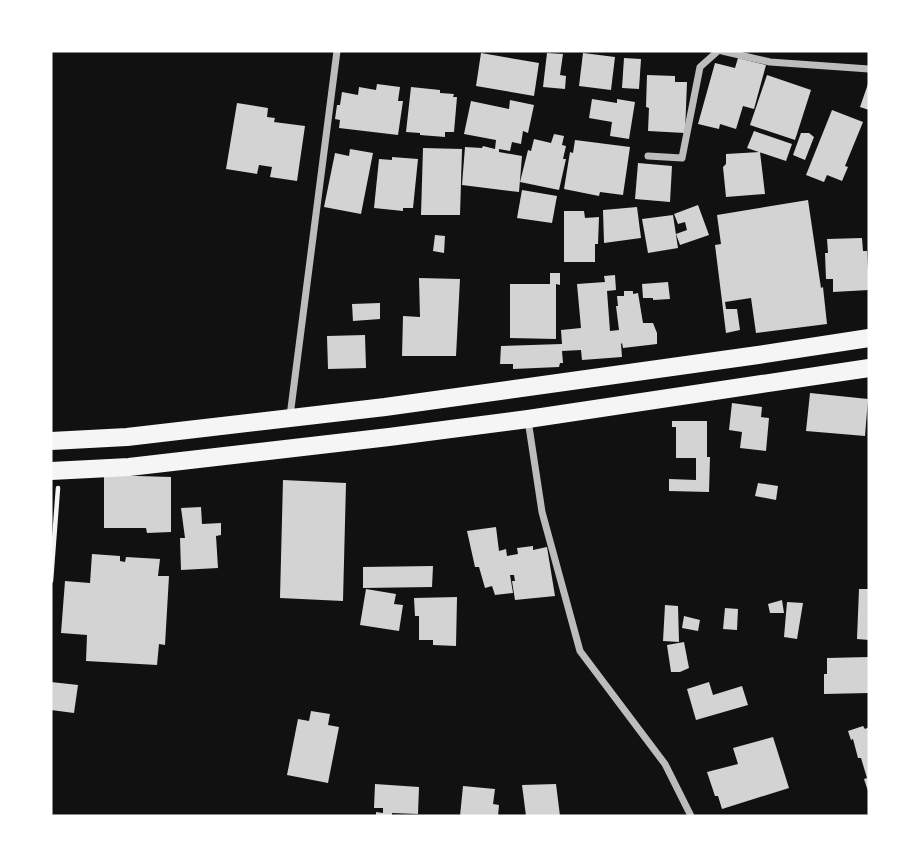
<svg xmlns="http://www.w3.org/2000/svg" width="920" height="867" font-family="Rubik,sans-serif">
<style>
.building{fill:#d3d3d3}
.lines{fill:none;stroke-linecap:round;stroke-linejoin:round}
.path{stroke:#f5f5f5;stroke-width:4.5}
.minor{stroke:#bcbcbc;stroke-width:7}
.primary{stroke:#f5f5f5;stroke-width:18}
</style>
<rect width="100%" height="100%" fill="#111"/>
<g class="building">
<path d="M481 53 539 63 534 96 476 86Z"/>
<path d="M547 53 563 54 560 75 566 76 565 89 543 87Z"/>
<path d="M583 53 615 57 611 90 579 86Z"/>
<path d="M624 58 641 59 639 89 622 88Z"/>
<path d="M738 58 766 65 754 109 743 106 736 129 720 124 719 129 698 124 715 63 735 68Z"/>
<path d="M647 75 675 76V82H687L685 133 648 131 649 108 646 107Z"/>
<path d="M767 75 811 90 795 140 750 125Z"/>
<path d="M869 81V110L860 107Z"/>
<path d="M377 84 400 87 398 101H403L398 135 339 128 340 120 335 119 337 105H340L342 92 358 95 359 87 376 90Z"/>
<path d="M411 87 440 90V93L454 94 453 97H457L454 132H445V137L420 135V133L406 132Z"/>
<path d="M592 99 617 103V99L635 102 629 139 610 136 612 122 589 118Z"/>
<path d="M510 100 534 105 528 133 523 131 521 144 512 142 510 151 499 149V152L522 156 519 192 462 185 465 147 482 148 483 146 495 149 496 140 464 134 471 101 509 109Z"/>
<path d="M237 103 268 108 267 117 275 118 274 122 305 126 297 181 270 177 272 167 259 165 257 174 226 169Z"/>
<path d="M832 110 863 122 845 166 848 167 842 181 827 175 824 182 806 175Z"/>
<path d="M754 131 792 144 786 161 747 148Z"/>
<path d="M801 133H809L814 137 805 160 793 155Z"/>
<path d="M554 134 564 136 562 145 566 146 563 159H566L559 190 520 182 528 150 531 151 534 139 551 143Z"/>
<path d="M575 140 630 147 623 195 600 192 599 196 564 189 570 152 573 153Z"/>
<path d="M423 148 462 149 460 215H421Z"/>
<path d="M350 149 373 153 361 214 324 207 335 153 349 156Z"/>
<path d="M760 152 765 194 726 197 723 167 726 164V154Z"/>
<path d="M392 157 418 159 413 208H403V211L374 208 379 159 392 160Z"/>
<path d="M638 163 672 166 670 202 635 199Z"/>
<path d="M522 190 557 196 552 223 517 218Z"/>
<path d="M808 200 821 288 823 287 827 324 756 333 751 298 725 302 726 309H737L740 330 726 333 715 245 721 244 717 215Z"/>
<path d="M698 205 709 235 680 245 676 234 687 230 685 222 678 224 674 214Z"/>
<path d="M637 207 641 238 604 243 603 210Z"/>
<path d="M564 211H584L585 218 599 217 598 244H595V262H564Z"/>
<path d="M673 215 678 248 648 253 642 219Z"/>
<path d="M435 235 445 236 444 253 433 251Z"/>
<path d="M862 238 863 251H867L869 290 833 292V279H826L825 253H828L827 239Z"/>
<path d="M550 273H560V285L556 284V339L510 338V284H550Z"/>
<path d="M615 275 616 290 607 291 610 331 619 330 616 306H618L617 296H624V291H633V294L638 293 643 323H653L657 333V344L623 348 622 343 621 344 622 357 582 360 581 350 562 351 563 363H560L559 367 513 369V364H500L501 346 562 344 561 330 581 328 577 284 605 282 604 276Z"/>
<path d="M419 278 460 279 456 356H402L403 316 420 317Z"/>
<path d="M668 282 670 299 653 300V298H643L642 284Z"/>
<path d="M380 303V319L353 321 352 304Z"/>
<path d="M365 335 366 368 328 369 327 336Z"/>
<path d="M810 393 868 399 865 436 806 431Z"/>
<path d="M732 403 762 407 761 417 769 418 766 451 740 448 742 432 729 430Z"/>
<path d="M672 421H707V457H710L709 492 669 491V479L696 480V458H676V427H672Z"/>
<path d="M104 475 171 477V532L147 533 146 528H104Z"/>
<path d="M283 480 346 483 343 601 280 598Z"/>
<path d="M758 483 778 486 776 500 755 496Z"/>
<path d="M201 507 202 524 221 523V535L216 536 218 568 181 570 180 538H185L181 508Z"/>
<path d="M496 527 499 551 506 549 507 556 518 554 517 548 533 546V550L547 547 555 596 515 600 512 581H515L514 575H510L513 593 495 595 492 586 485 588 479 567H475L467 531Z"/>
<path d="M92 554 120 556V561L125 562 126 557 160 559 158 576H169L165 645 159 644 157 665 86 661 87 635 61 633 65 581 90 583Z"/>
<path d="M433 566 432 587 363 588V567Z"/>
<path d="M366 589 396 594 394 604 403 605 399 631 360 625Z"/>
<path d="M859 589H869V640L857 639Z"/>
<path d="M457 597 456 646 433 645V640H419V616H415L414 598Z"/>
<path d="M782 600 784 613H770L768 604Z"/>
<path d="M787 602 803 603 797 639 784 637Z"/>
<path d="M665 605 678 606 679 642 663 641Z"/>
<path d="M725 608 738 609 737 630 723 629Z"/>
<path d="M684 616 700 620 698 631 682 628Z"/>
<path d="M684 642 689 668 680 672H671L667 645Z"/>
<path d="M869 657V693L824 694V674H827V658Z"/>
<path d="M51 682 78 685 74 713 51 710Z"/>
<path d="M709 682 713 695 742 686 748 705 696 720 687 689Z"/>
<path d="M311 711 330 714 328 725 339 727 328 783 287 775 298 719 309 721Z"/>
<path d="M863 726 865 729 869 727V794L864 779 867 778 861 758H858L853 739 851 740 848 731Z"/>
<path d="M773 737 789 788 722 809 718 796H715L707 772 738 764 733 748Z"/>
<path d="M375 784 419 787 418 814 392 813V816H376V812L383 813V808H374Z"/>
<path d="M556 784 560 816H526L522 785Z"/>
<path d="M463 786 495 789 493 804 499 805 498 816H460Z"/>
</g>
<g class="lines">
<path class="path" d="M51 581 58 488"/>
<g class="minor">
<path d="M722 51 770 62 869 69"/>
<path d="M648 156 682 158 700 67 718 51"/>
<path d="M290 416 337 51"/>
<path d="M528 420 542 512 580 651 665 764 691 816"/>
</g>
<g class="primary">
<path d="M51 441 127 437 385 407 758 355 869 338"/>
<path d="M51 471 129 467 389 437 528 419 869 368"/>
</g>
</g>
<rect width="920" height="867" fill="none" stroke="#ffffff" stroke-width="105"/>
</svg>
